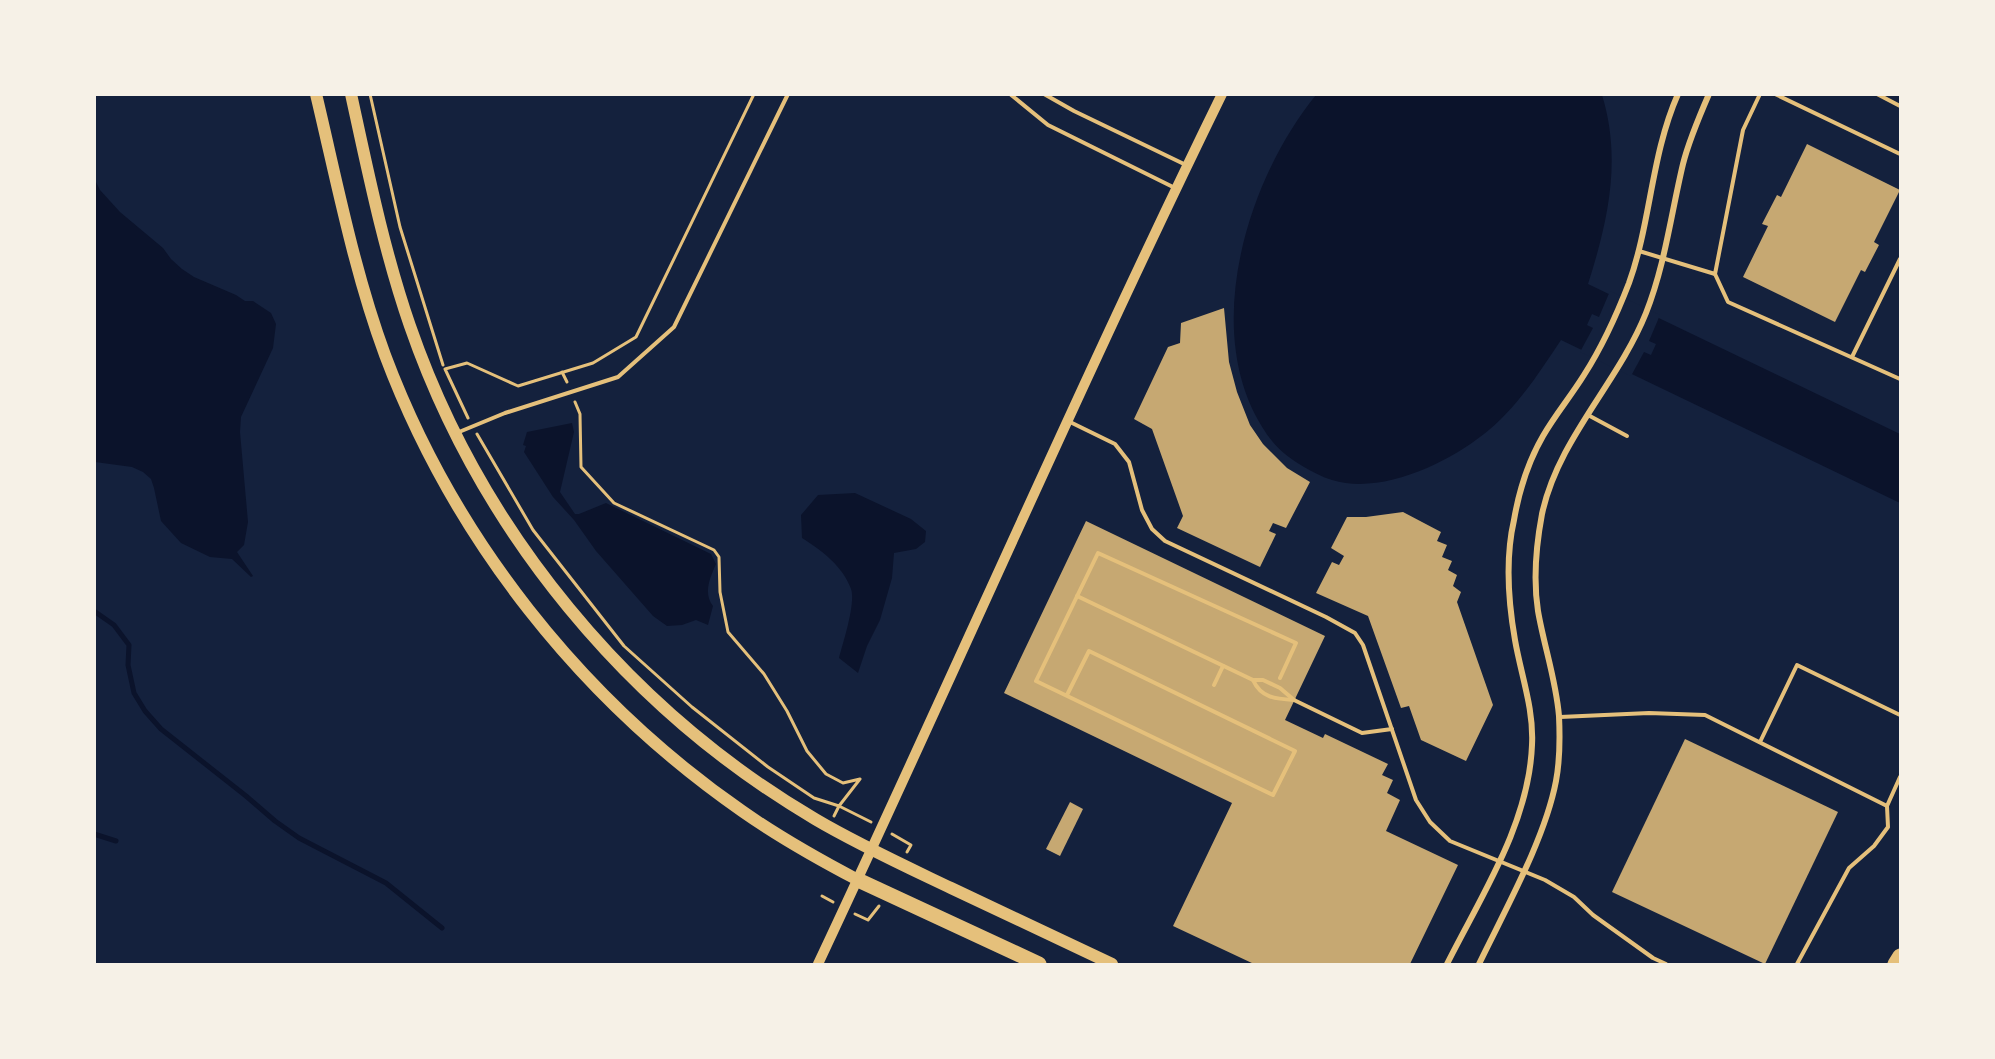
<svg xmlns="http://www.w3.org/2000/svg" width="1995" height="1059" font-family="'Roboto Condensed',sans-serif">
<style>
.water{fill:#0b132b}
.pier{fill:#14213d}
.lines{fill:none;stroke-linecap:round;stroke-linejoin:round}
.stream{stroke:#0b132b;stroke-width:5}
.building{fill:#c6a872}
.path{stroke:#e5c07b;stroke-width:3}
.service{stroke:#e5c07b;stroke-width:4}
.minor{stroke:#e5c07b;stroke-width:6}
.tertiary{stroke:#e5c07b;stroke-width:10}
.secondary{stroke:#e5c07b;stroke-width:12}
.motorway{stroke:#e5c07b;stroke-width:15}
</style>
<rect width="100%" height="100%" fill="#14213d"/>
<g class="water">
<path d="M1316 95H1602C1622 160 1608 221 1588 284L1900 434V503L1561 340C1539 373 1516 409 1484 434 1446 464 1381 495 1332 480 1322 477 1313 472 1304 467 1292 460 1281 452 1272 441 1196 343 1245 182 1316 95Z"/>
<path d="M95 180 100 190 120 212 163 248 171 259 182 269 194 277 236 295 245 301H253L271 313 276 324 273 348 241 417 240 432 248 522 244 545 237 552 253 576 251 577 232 559 210 557 181 543 161 521 154 488 151 479 143 472 132 467 95 462Z"/>
<path d="M572 423 574 432 560 492 575 514H579L606 503 711 554 716 564C710 578 703 593 713 606L708 625 696 620 682 625 667 626 653 616 596 551 574 520 553 497 524 452 526 446 523 445 527 432Z"/>
<path d="M855 493 911 519 926 531 925 542 916 549 894 553 892 578 880 620 867 646 858 673 839 658C843 643 856 603 851 589 843 566 821 550 802 538L801 515 818 495Z"/>
</g>
<path class="pier" d="M1610 291 1660 315 1649 341 1656 344 1651 355 1644 352 1631 376 1580 352 1593 328 1587 325 1592 314 1599 317Z"/>
<g class="lines">
<g class="stream">
<path d="M94 611 114 625 129 645 128 665 134 693 145 711 161 729 246 796 275 821 299 838 386 883 442 928"/>
<path d="M94 834 116 841"/>
</g>
</g>
<g class="building">
<path d="M1807 144 1900 190 1874 242 1879 245 1865 272 1861 270 1835 322 1743 277 1768 226 1762 224 1777 195 1781 197Z"/>
<path d="M1224 308 1229 362 1237 392 1250 425 1263 444 1287 468 1310 482 1286 528 1273 523 1269 531 1276 534 1260 567 1177 528 1183 516 1152 429 1134 419 1168 347 1180 343 1181 323Z"/>
<path d="M1403 512 1441 532 1437 541 1447 545 1442 557 1452 561 1448 570 1457 575 1453 586 1461 592 1457 602 1493 705 1466 761 1421 740 1409 706 1401 708 1368 616 1316 593 1332 562 1339 565 1344 556 1331 548 1347 517H1366Z"/>
<path d="M1086 521 1325 636 1285 720 1323 738 1325 734 1388 764 1382 775 1393 780 1387 793 1400 800 1386 831 1458 865 1410 964H1254L1173 926 1232 803 1004 693Z"/>
<path d="M1685 739 1838 812 1765 964 1612 892Z"/>
<path d="M1070 802 1083 809 1060 856 1046 849Z"/>
</g>
<g class="lines">
<g class="path">
<path d="M370 94 400 227 443 365"/>
<path d="M562 372 567 382"/>
<path d="M468 418 445 369 467 363 518 386 593 363 636 337 754 94"/>
<path d="M477 434 533 530 624 646 692 707 768 767 814 798 839 806 860 779 843 783 826 774 807 751 787 711 764 674 728 632 720 592 719 557 714 550 614 503 581 467 580 414 575 402"/>
<path d="M834 816 839 806 871 822"/>
<path d="M892 834 911 845 907 852"/>
<path d="M822 896 833 902"/>
<path d="M855 914 868 920 879 906"/>
</g>
<g class="service">
<path d="M1010 94 1048 125 1175 188"/>
<path d="M1044 94 1074 111 1186 165"/>
<path d="M1775 94 1900 154"/>
<path d="M1877 94 1900 106"/>
<path d="M1639 251 1715 274 1743 130 1760 94"/>
<path d="M1715 274 1728 302 1900 379"/>
<path d="M1852 357 1900 259"/>
<path d="M1588 415 1627 436"/>
<path d="M1068 421 1115 444 1129 462 1142 510 1152 529 1165 541 1326 617 1355 633 1363 645 1416 800 1430 822 1450 841 1545 880 1574 897 1593 915 1653 958 1666 964"/>
<path d="M459 432 505 413 618 377 674 327 788 94"/>
<path d="M1077 596 1253 680H1263L1280 688 1294 700 1362 733 1392 729"/>
<path d="M1253 680C1261 698 1276 699 1294 700"/>
<path d="M1214 685 1223 666"/>
<path d="M1067 695 1089 651 1295 751 1273 795 1036 681 1098 553 1296 643 1280 678"/>
<path d="M1560 717 1649 713 1705 715 1887 806"/>
<path d="M1760 742 1797 665 1900 715"/>
<path d="M1797 964 1849 868 1874 846 1888 827 1887 806 1900 777"/>
</g>
<g class="minor">
<path d="M1447 964C1481 896 1529 824 1532 745 1534 709 1521 675 1515 640 1508 600 1505 559 1514 520 1519 491 1528 462 1543 436 1555 415 1571 396 1584 375 1602 347 1617 314 1629 283 1651 222 1651 155 1678 94"/>
<path d="M1479 964C1505 910 1545 839 1556 781 1560 760 1560 737 1559 716 1556 680 1544 646 1538 611 1533 579 1536 546 1542 514 1558 439 1618 383 1646 313 1665 265 1671 214 1683 164 1689 140 1699 117 1709 94"/>
</g>
<path class="tertiary" d="M818 964C954 675 1081 382 1222 94"/>
<g class="secondary">
<path d="M316 94C337 182 354 271 385 355 454 539 581 699 742 811 779 837 818 859 858 880"/>
<path d="M351 94C368 172 384 251 410 326 481 531 628 709 815 819 859 845 905 866 951 888 1005 914 1059 939 1112 964"/>
</g>
<g class="motorway">
<path d="M858 880 1039 964"/>
<path d="M1895 964 1900 956"/>
</g>
</g>
<rect width="1995" height="1059" fill="none" stroke="#f6f1e7" stroke-width="192"/>
</svg>
